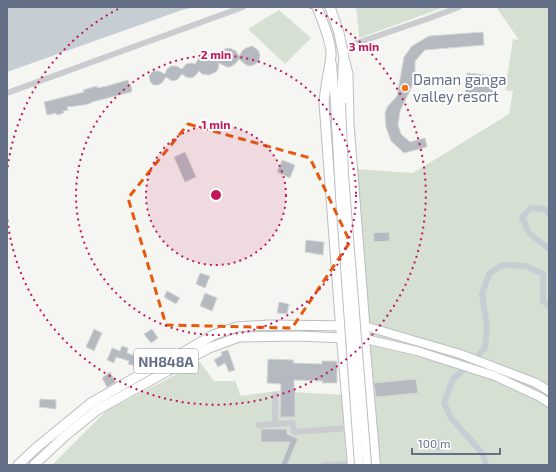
<svg xmlns="http://www.w3.org/2000/svg" width="556" height="472" font-family="'Exo 2',sans-serif">
<style>
.green{fill:#d5dfd2}
.water{fill:#c6ced4}
.lines{fill:none;stroke-linecap:round;stroke-linejoin:round}
.canal{stroke:#c6ced4;stroke-width:6}
.building{fill:#b5bac1;stroke:#d7d7d5}
.major-casing{stroke:#bcbfc3;stroke-width:10}
.highway-casing{stroke:#bbbdc0;stroke-width:11}
.minor{stroke:#caccd0;stroke-width:6}
.major{stroke:#fff;stroke-width:8}
.highway{stroke:#fff;stroke-width:9}
.major-bridge-casing{stroke:#bcbfc3;stroke-width:10;stroke-linecap:butt}
.major-bridge{stroke:#fff;stroke-width:8}
.marked{fill:none;stroke:#e8590c;stroke-width:3;stroke-dasharray:8 5;stroke-linejoin:round}
.ring{fill:none;stroke:#c2185b;stroke-width:2;stroke-dasharray:2 4}
.poi-dot{fill:#f57013;stroke:#fff;stroke-width:1.5}
.labels{text-anchor:middle;dominant-baseline:central;stroke-width:4;stroke-linejoin:round;paint-order:stroke}
.shield{fill:#fff;stroke:#919aaa;stroke-width:1}
.shield-label{font-size:14px;font-weight:bold;fill:#626f86}
.poi-label{font-size:15px;fill:#626f86;stroke:#fff;text-anchor:start}
.centre{fill:#c2185b;stroke:#fff;stroke-width:2}
.ring-label{font-size:12px;text-anchor:middle;font-weight:bold;fill:#c2185b;stroke:#fff;stroke-width:4;stroke-linejoin:round;paint-order:stroke}
</style>
<rect width="100%" height="100%" fill="#f5f6f2"/>
<g class="green">
<path d="M355 7H445L359 38 357 13Z"/>
<path d="M496 7H549V465H380L356 169 413 173 509 114 513 91 505 90 513 39 519 40Z"/>
<path d="M279 10 311 38 285 64 248 29Z"/>
<path d="M200 362 214 381H235L241 396 276 391 344 395 349 465H52L106 411Z"/>
</g>
<path class="water" d="M7 7H195L182 10 7 72Z"/>
<g class="lines">
<g class="canal">
<path d="M549 214 545 209 531 208 522 217 529 233 549 249"/>
<path d="M486 465 483 454 451 418 444 403 453 379 473 361 485 348 487 327 482 294 489 274 502 265 526 266 543 274V301L549 306"/>
</g>
</g>
<g class="building">
<path d="M483 32 484 45 425 50 415 61V80L400 111 398 125 401 134 410 142 425 138 427 147 404 153 391 141 386 127 385 113 388 106 397 96 404 57 412 46 429 36Z"/>
<path d="M252 46 258 50 260 55 259 61 254 65 248 66 245 64 239 59 235 64 230 67H227L219 63 218 69 216 72 209 75 202 74 199 71 195 76 191 78 186 77 182 74 177 80 172 81 166 77 162 83 158 85H153L150 81 149 76 152 72 154 71H159L165 74 167 69 171 66H176L182 69 186 64 191 63 195 64 199 58 205 54H212L218 58 221 51 224 49 230 48 236 51 239 56 243 50 246 48Z"/>
<path d="M467 73 496 76 494 97 465 95Z"/>
<path d="M128 80 129 84 130 83 132 90 131 92 92 102 91 103 84 105 67 107 68 110 63 111 64 113 57 115 56 113 47 115 44 102 84 92 83 90 97 86V88L107 86Z"/>
<path d="M185 152 196 177 185 182 174 157Z"/>
<path d="M282 160 295 165 290 178 277 172Z"/>
<path d="M389 232 390 241 374 242 373 233Z"/>
<path d="M306 240 324 242 323 255 305 252Z"/>
<path d="M200 273 210 276 205 288 196 284Z"/>
<path d="M167 291 180 298 176 304 164 297Z"/>
<path d="M205 293 217 298 212 311 200 306Z"/>
<path d="M279 302 289 304 287 314 277 313Z"/>
<path d="M94 329 102 333 94 351 86 347Z"/>
<path d="M152 329 158 338 151 343 144 334Z"/>
<path d="M122 346 128 348 127 353 138 357 135 366 128 364 129 361 116 357 114 363 107 360 112 348 120 351Z"/>
<path d="M228 350 235 370 229 372 225 363 218 367 214 360 222 355 221 352Z"/>
<path d="M268 359 294 360 293 363 322 364V361H337V383H322L323 381 294 380V390H295V417H280L281 384 267 383Z"/>
<path d="M110 372 116 382 107 387 102 378Z"/>
<path d="M416 379 418 393 376 397 374 383Z"/>
<path d="M40 399 56 400V409L39 407Z"/>
<path d="M261 429H287V434L298 439 287 465H281L290 442H261Z"/>
<path d="M433 439 444 440 442 451 432 449Z"/>
</g>
<g class="lines">
<defs>
<g id="major">
<path d="M332 64 335 103"/>
<path d="M341 103 343 61"/>
<path d="M365 327H368L460 354 536 383 549 391"/>
<path d="M341 338 352 465"/>
<path d="M376 465 365 339 370 340 417 351 495 376 540 397 549 403"/>
</g>
<g id="highway">
<path d="M317 7C322 20 332 43 331 56 329 72 325 87 324 103L341 332"/>
<path d="M18 465 36 448 91 403 145 372 177 356 213 335 237 327 269 325 356 326"/>
<path d="M34 465 65 436 97 410 209 348 239 337 299 336 365 339V327L349 124 348 74 344 58 339 33 330 7"/>
</g>
</defs>
<use href="#major" class="major-casing"/>
<use href="#highway" class="highway-casing"/>
<g class="minor">
<path d="M342 48 427 19 459 7"/>
<path d="M7 93 243 7"/>
<path d="M275 424V395"/>
<path d="M259 425 293 423 294 432 349 428"/>
<path d="M324 465 352 464"/>
</g>
<use href="#major" class="major"/>
<use href="#highway" class="highway"/>
<defs>
<g id="major-bridge">
<path d="M335 103 340 196 359 465"/>
<path d="M341 103 344 174 367 465"/>
</g>
</defs>
<use href="#major-bridge" class="major-bridge-casing"/>
<use href="#major-bridge" class="major-bridge"/>
</g>
<path class="marked" d="M188 124 310 158 350 242 292 328 166 325 128 198Z"/>
<circle cx="216" cy="195" r="70" fill="#c2185b" fill-opacity=".12"/>
<g class="ring">
<circle cx="216" cy="195" r="70"/>
<circle cx="216" cy="195" r="140"/>
<path d="M7 173A210 210 0 0 1 122 7M310 7A210 210 0 1 1 7 217"/>
</g>
<circle class="poi-dot" cx="405" cy="88" r="4"/>
<g class="labels">
<rect class="shield" x="134" y="349" width="64" height="24" rx="3"/>
<g class="shield-label">
<text x="166" y="361">NH848A</text>
</g>
<g class="poi-label">
<text x="413" y="79">Daman ganga<tspan x="413" dy="17">valley resort</tspan></text>
</g>
</g>
<circle cx="216" cy="195" r="6" class="centre"/>
<g class="ring-label">
<text x="364" y="51">3 min</text>
<text x="216" y="59">2 min</text>
<text x="216" y="129">1 min</text>
</g>
<rect width="556" height="472" fill="none" stroke="#626f86" stroke-width="16"/>
<path d="M412 448v6h88v-6" fill="none" stroke="#626f86" stroke-width="2"/>
<text x="418" y="448" font-size="12" fill="#626f86" stroke="#ffffff" stroke-width="3" paint-order="stroke">100 m</text>
</svg>
